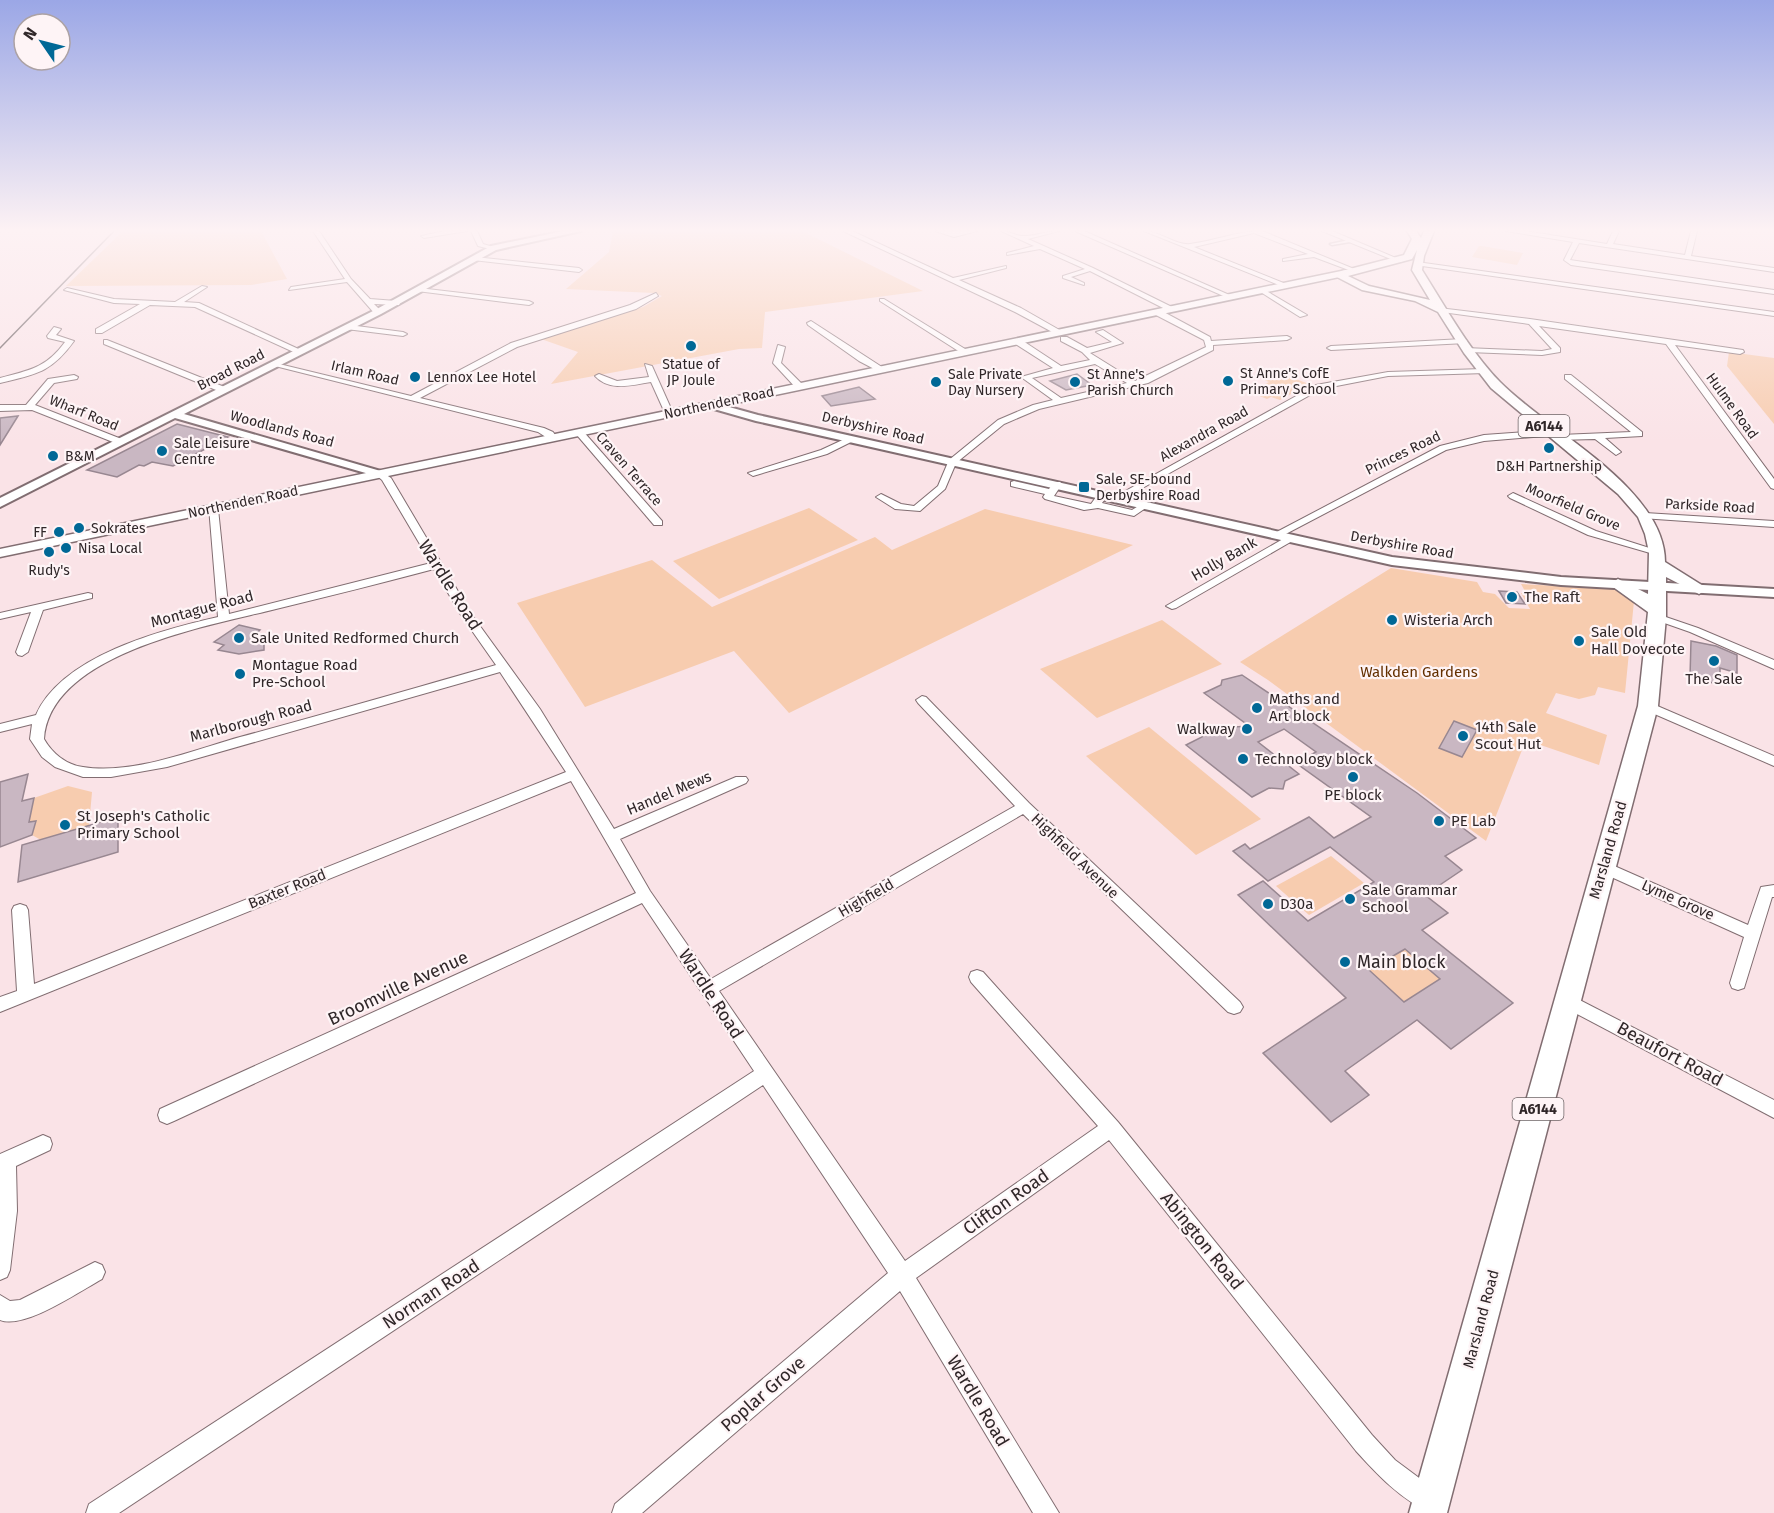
<svg xmlns="http://www.w3.org/2000/svg" width="1774" height="1513" font-family="'Fira Sans',sans-serif">
<style>
.green{fill:#f7ccaf}
.building{fill:#c9b7c2;stroke:#988791;stroke-width:1.5;fill-rule:evenodd}
.lines{fill:none;stroke-linecap:round;stroke-linejoin:round}
.pedestrian-casing{stroke:#816d71;stroke-width:3}
.minor-casing{stroke:#816d71;stroke-width:2}
.tertiary-casing{stroke:#816d71;stroke-width:4}
.secondary-casing{stroke:#816d71;stroke-width:3}
.primary-casing{stroke:#816d71;stroke-width:3}
.pedestrian{fill:#fff;fill-rule:evenodd}
.minor{fill:#fff;fill-rule:evenodd}
.tertiary{fill:#fff;fill-rule:evenodd}
.secondary{fill:#fff;fill-rule:evenodd}
.primary{fill:#fff;fill-rule:evenodd}
.tram{stroke:#594e50;stroke-width:1.5}
.poi-dot{fill:#006896;stroke:#fef4f6;stroke-width:2}
.labels{text-anchor:middle;dominant-baseline:central;stroke-width:4.5;stroke-linejoin:round;paint-order:stroke}
.far-poi-label{font-size:14px;fill:#302729;stroke:#fef4f6;text-anchor:start}
.far-street-label{font-size:14px;fill:#302729;stroke:#fef4f6}
.shield{fill:#fef4f6;stroke:#6e6466;stroke-width:1.5}
.shield-label{font-size:14px;font-weight:bold;fill:#302729}
.street-label{font-size:15px;fill:#302729;stroke:#fef4f6}
.poi-label{font-size:15px;fill:#302729;stroke:#fef4f6;text-anchor:start}
.park-label{font-size:15px;fill:#643000;stroke:#fef4f6}
.near-street-label{font-size:18px;fill:#302729;stroke:#fef4f6}
.near-poi-label{font-size:18px;fill:#302729;stroke:#fef4f6;text-anchor:start}
</style>
<rect width="100%" height="100%" fill="#fae3e7"/>
<g class="green">
<path d="M123 231H261L287 279 251 285 66 286Z"/>
<path d="M613 231H802L923 291 765 312 762 348 739 349 551 384 578 352 541 339 643 307 662 296 654 293 566 289 609 252Z"/>
<path d="M1479 246H1482L1523 253 1517 265 1472 257Z"/>
<path d="M1729 352 1774 358V424L1727 366Z"/>
<path d="M1275 371 1309 384 1280 400 1271 397 1267 399 1250 392 1269 382 1260 378Z"/>
<path d="M809 508 858 540 719 599 673 561Z"/>
<path d="M985 509 1133 545 789 713 734 651 585 707 517 603 652 560 712 607 875 537 892 550Z"/>
<path d="M1391 568 1477 582 1483 592 1495 594 1509 608 1530 609 1521 593H1526L1521 584 1615 589 1634 601 1625 693 1598 687 1595 695 1579 699 1556 693 1546 713 1607 735 1599 765 1526 740 1486 841 1268 680 1240 662Z"/>
<path d="M1162 620 1222 664 1097 718 1040 669Z"/>
<path d="M1149 727 1261 819 1196 855 1086 756Z"/>
<path d="M68 786 92 792 89 826 41 840 32 835 35 821 29 822 34 798Z"/>
<path d="M1331 856 1364 883 1309 915 1276 886Z"/>
<path d="M1405 949 1440 979 1417 993 1412 1010 1369 970Z"/>
</g>
<g class="building">
<path d="M1077 374 1092 385 1066 390 1050 381Z"/>
<path d="M859 387 875 399 831 406 822 396Z"/>
<path d="M18 416 0 445V418Z"/>
<path d="M177 424 228 437 173 466 152 462 144 466 139 465 117 477 87 470Z"/>
<path d="M1499 591 1517 592 1525 604 1506 603Z"/>
<path d="M239 625 260 630 253 637 264 640V650L239 654 218 650 224 645 214 642Z"/>
<path d="M1691 641 1716 646 1737 655V673L1720 668V681L1710 683 1690 677Z"/>
<path d="M1242 675 1417 793 1476 838 1445 856 1462 870 1425 895 1448 913 1422 930 1513 1003 1451 1049 1417 1020 1345 1071 1369 1095 1331 1122 1263 1053 1346 998 1238 895 1263 881 1308 921 1374 882 1330 847 1268 881 1233 851 1245 844 1250 849 1309 817 1334 838 1371 817 1296 763 1316 752 1284 729 1258 742 1299 774 1285 781 1283 789 1269 788 1252 797 1186 745 1202 737 1207 729 1249 726 1204 693 1221 685 1222 680ZM1405 949 1440 979 1404 1002 1369 970Z"/>
<path d="M1454 721 1477 730 1462 757 1439 748Z"/>
<path d="M28 774 22 801 34 798 29 822 36 821 32 835 0 847V782Z"/>
<path d="M118 817V852L18 882 22 845Z"/>
</g>
<g class="lines">
<defs>
<path id="pedestrian" d="M1349 240 1350 242 1332 245 1330 244Z"/>
<g id="minor">
<path d="M313 231H319L351 279 370 299 396 301 400 303 399 305 374 304 382 312 375 314 347 282 289 290 291 287 345 279Z"/>
<path d="M445 231H467L424 238 421 236Z"/>
<path d="M471 231H477L483 244 497 248 494 250 478 246Z"/>
<path d="M843 231H852L953 278 1006 266V268L959 280 1021 308 1063 332 1056 334 1015 312Z"/>
<path d="M935 231H977L954 237Z"/>
<path d="M1001 231C1010 231 1017 237 1025 236 1036 236 1047 231 1059 231L1028 239 1093 268 1176 309 1169 311 1090 271 1071 277 1084 283V285L1063 278V276L1085 269 1040 249 1007 255V253L1034 246Z"/>
<path d="M1075 231H1084L1234 297 1228 298Z"/>
<path d="M1144 231C1160 231 1176 246 1190 244 1215 241 1237 231 1262 231L1359 271 1354 272 1314 257 1283 261V259L1308 254 1254 233 1194 247 1286 284 1284 287Z"/>
<path d="M1322 231H1332L1403 261 1398 262Z"/>
<path d="M1506 231H1525L1607 244 1613 231H1619L1613 244 1685 255 1691 231H1697L1691 256 1774 268V272L1579 243 1570 260 1774 290V294L1571 265 1564 260 1573 242Z"/>
<path d="M475 257 579 268 582 270 579 272 473 260Z"/>
<path d="M1417 262 1774 312V316L1415 265Z"/>
<path d="M202 286 207 287 184 302 199 303 305 352 298 354 195 307 150 305 102 333H96V329L140 304 114 303 64 290 67 288 114 299 175 302Z"/>
<path d="M419 288 529 301 533 303 529 305 417 291Z"/>
<path d="M1259 289H1263L1307 315 1300 317 1259 291Z"/>
<path d="M656 293 658 296 636 309 517 347 420 398 544 428 553 432 557 438 552 441 538 432 271 365 275 363 411 396 511 343 630 305Z"/>
<path d="M880 299H884L970 352 963 354 880 301Z"/>
<path d="M1439 308 1530 319 1743 350 1744 352 1740 354 1675 345 1774 479V489L1771 488 1666 344 1539 326 1560 348V352L1542 355 1468 352 1464 350 1465 348 1542 351 1552 349 1529 324 1442 312H1439Z"/>
<path d="M1154 310H1160L1210 337 1211 341 1287 336 1291 338 1287 340 1213 345V350L1148 383 1039 409 1004 424 956 463 945 489 920 511 895 509 876 497 881 494 901 504 914 506 938 486 949 460 998 420 1033 405 1053 400 1021 377 1053 368 1014 343V339H1020L1061 366 1090 360 1082 352 1061 341V337H1067L1087 348 1112 342 1096 332 1103 330 1123 343 1090 353 1135 381 1206 347 1204 340 1154 314ZM1095 364 1127 383 1061 398 1032 378Z"/>
<path d="M811 321 885 369 878 371 859 361 808 325 807 323Z"/>
<path d="M349 325 403 332 407 334 403 336 346 329V325Z"/>
<path d="M54 327 61 329 56 335 74 341C51 373 36 374 0 383V378C30 370 46 368 65 342L48 338 47 336Z"/>
<path d="M1463 339 1467 341 1466 343 1331 350 1327 348 1331 346Z"/>
<path d="M107 340 227 388 228 390 221 392 104 344V340Z"/>
<path d="M778 345 785 347 781 363 802 384V388H796L773 363Z"/>
<path d="M645 364 652 366 673 413 672 415 665 413 651 382C632 385 610 392 595 376L599 374 617 381 649 377Z"/>
<path d="M1483 369 1487 371 1486 373 1388 376 1321 389 1119 501 1111 499 1316 385 1388 372Z"/>
<path d="M74 375 78 377 77 379 54 383 35 405 124 440V444H118L32 410 0 411V405H26L48 379Z"/>
<path d="M1565 375H1571L1642 432V436L1605 438 1621 452 1616 455 1595 439 1557 440V436L1560 435 1631 432 1565 379Z"/>
<path d="M576 430H582L662 521V525H654L576 434Z"/>
<path d="M1554 430 1557 431V435L1484 441 1446 450 1280 537 1276 538 1271 535 1440 446 1484 435Z"/>
<path d="M849 437 857 439 827 454 753 476 748 473 821 450Z"/>
<path d="M380 471 391 478 472 615 540 709 614 829 736 777H746L748 780 746 783 620 839 650 891 711 979 1015 806 918 703 916 700 922 696 926 697 1029 803 1240 1002 1243 1007 1240 1012 1234 1014 1228 1012 1023 814 719 991 905 1261 1098 1126 971 982 969 977 971 972 977 970 983 972 1118 1122 1372 1435 1395 1460 1438 1492 1442 1500 1438 1508 1430 1512C1401 1500 1377 1474 1356 1451L1109 1140 916 1278 1059 1513H1033L900 1291 642 1513H612L615 1504 888 1273 763 1085 119 1513H86L89 1504 754 1071 642 903 174 1121 167 1124 160 1121 158 1115 160 1109 636 893 571 781 0 1012V997L17 991 12 910 14 906 20 904 26 906 28 910 34 984 566 772 500 672 167 767 111 777H83L55 767 42 757 30 739 32 724 0 732V724L36 715C62 656 161 630 218 617L209 507H217L218 509 229 614 431 563 382 480 375 474ZM434 569 461 615 496 665C411 689 325 714 240 737 193 750 133 775 83 767 66 765 52 753 44 739 50 653 209 626 276 609 329 596 382 583 434 569Z"/>
<path d="M1014 481 1049 489 1054 482H1060L1062 484 1054 496 1091 504 1099 493 1102 492 1107 495 1102 503 1132 510 1145 502 1150 505 1134 516 1098 508 1084 510 1045 499 1043 497 1045 494 1011 486V482Z"/>
<path d="M1513 493 1596 531 1662 552 1657 555 1588 535 1510 498 1508 496Z"/>
<path d="M1645 513 1774 521V527L1641 518V514Z"/>
<path d="M1290 535 1294 536V540L1176 608 1172 609 1166 606Z"/>
<path d="M88 593 92 594V598L43 610 28 652 22 656 18 655 16 652 31 612 0 619V613Z"/>
<path d="M1657 614 1698 628 1774 660V669L1690 632 1653 619 1651 617Z"/>
<path d="M1648 702 1774 756V766L1643 709 1642 706 1643 703Z"/>
<path d="M1603 861 1748 925 1761 887 1774 885V897H1772L1744 988 1738 990 1732 988 1730 983 1744 937 1598 871 1595 867 1598 863Z"/>
<path d="M1566 993 1774 1100V1118L1560 1005 1558 1000 1560 995Z"/>
<path d="M43 1135 50 1138 52 1144 50 1150 16 1166 17 1211 10 1270 7 1277 0 1280V1154Z"/>
<path d="M95 1262 102 1265 105 1272 102 1279C80 1291 24 1330 0 1320V1295L10 1301 20 1300Z"/>
</g>
<g id="tertiary">
<path d="M564 231H581L496 250 381 314 184 414 384 472V476H376L175 418 0 507V498L375 310 491 246Z"/>
<path d="M711 402 758 415 1392 557 1561 577 1774 589V597L1561 585 1392 565 756 421 707 407V403Z"/>
</g>
<path id="secondary" d="M1346 270 1350 273 1349 275 0 557V549Z"/>
<path id="primary" d="M1407 231H1416L1421 238 1424 231H1434L1424 256 1422 270C1446 308 1469 350 1500 382 1548 431 1665 488 1665 562L1708 589 1699 594 1666 577V617L1658 706 1447 1513H1409L1638 706 1648 612 1609 584 1618 579 1648 594 1649 552 1645 534 1638 517 1618 494 1491 388 1464 353 1438 312 1415 301 1362 290 1337 277 1342 271 1404 255 1412 239ZM1417 250 1412 270 1430 300 1369 286 1348 276 1412 259Z"/>
</defs>
<use href="#pedestrian" class="pedestrian-casing"/>
<use href="#minor" class="minor-casing"/>
<use href="#tertiary" class="tertiary-casing"/>
<use href="#secondary" class="secondary-casing"/>
<use href="#primary" class="primary-casing"/>
<use href="#pedestrian" class="pedestrian"/>
<use href="#minor" class="minor"/>
<use href="#tertiary" class="tertiary"/>
<use href="#secondary" class="secondary"/>
<use href="#primary" class="primary"/>
<path class="tram" d="M0 348 114 231"/>
</g>
<linearGradient id="sky" x2="0" y2="1"><stop stop-color="#9ba7e6"/><stop offset="0.52" stop-color="#fdf2f4"/><stop offset="1" stop-color="#fdf2f4" stop-opacity="0"/></linearGradient>
<rect width="1774" height="443" fill="url(#sky)"/>
<g class="poi-dot">
<circle cx="691" cy="346" r="6"/>
<circle cx="415" cy="377" r="6"/>
<circle cx="1228" cy="381" r="6"/>
<circle cx="936" cy="382" r="6"/>
<circle cx="1075" cy="382" r="6"/>
<circle cx="1549" cy="448" r="6"/>
<circle cx="162" cy="451" r="6"/>
<circle cx="53" cy="456" r="6"/>
<rect x="1078" y="481" width="12" height="12" rx="3"/>
<circle cx="79" cy="528" r="6"/>
<circle cx="59" cy="532" r="6"/>
<circle cx="66" cy="548" r="6"/>
<circle cx="49" cy="552" r="6"/>
<circle cx="1512" cy="597" r="6"/>
<circle cx="1392" cy="620" r="6"/>
<circle cx="239" cy="638" r="6"/>
<circle cx="1579" cy="641" r="6"/>
<circle cx="1714" cy="661" r="6"/>
<circle cx="240" cy="674" r="6"/>
<circle cx="1257" cy="708" r="6"/>
<circle cx="1247" cy="729" r="6"/>
<circle cx="1463" cy="736" r="6"/>
<circle cx="1243" cy="759" r="6"/>
<circle cx="1353" cy="777" r="6"/>
<circle cx="1439" cy="821" r="6"/>
<circle cx="65" cy="825" r="6"/>
<circle cx="1350" cy="899" r="6"/>
<circle cx="1268" cy="904" r="6"/>
<circle cx="1345" cy="962" r="6"/>
</g>
<g class="labels">
<g class="far-poi-label">
<text x="691" y="364" text-anchor="middle">Statue of<tspan x="691" dy="16">JP Joule</tspan></text>
<text x="1240" y="373">St Anne's CofE<tspan x="1240" dy="16">Primary School</tspan></text>
<text x="948" y="374">Sale Private<tspan x="948" dy="16">Day Nursery</tspan></text>
<text x="1087" y="374">St Anne's<tspan x="1087" dy="16">Parish Church</tspan></text>
<text x="427" y="377">Lennox Lee Hotel</text>
<text x="174" y="443">Sale Leisure<tspan x="174" dy="16">Centre</tspan></text>
<text x="65" y="456">B&amp;M</text>
<text x="1549" y="466" text-anchor="middle">D&amp;H Partnership</text>
<text x="1096" y="479">Sale, SE-bound<tspan x="1096" dy="16">Derbyshire Road</tspan></text>
<text x="91" y="528">Sokrates</text>
<text x="47" y="532" text-anchor="end">FF</text>
<text x="78" y="548">Nisa Local</text>
<text x="49" y="570" text-anchor="middle">Rudy's</text>
</g>
<g class="far-street-label">
<text transform="translate(231 370) rotate(-27)">Broad Road</text>
<text transform="translate(365 373) rotate(13)">Irlam Road</text>
<text transform="translate(719 403) rotate(-12)">Northenden Road</text>
<text transform="translate(1732 406) rotate(54)">Hulme Road</text>
<text transform="translate(84 413) rotate(22)">Wharf Road</text>
<text transform="translate(873 428) rotate(13)">Derbyshire Road</text>
<text transform="translate(282 429) rotate(15)">Woodlands Road</text>
<text transform="translate(1204 434) rotate(-29)">Alexandra Road</text>
<text transform="translate(1403 453) rotate(-26)">Princes Road</text>
<text transform="translate(629 469) rotate(49)">Craven Terrace</text>
<text transform="translate(243 502) rotate(-12)">Northenden Road</text>
<text transform="translate(1710 506) rotate(3)">Parkside Road</text>
<text transform="translate(1573 507) rotate(23)">Moorfield Grove</text>
<text transform="translate(1402 545) rotate(10)">Derbyshire Road</text>
</g>
<g class="shield">
<rect x="1518.5" y="415" width="51" height="22" rx="4.5"/>
<rect x="1512.5" y="1098" width="51" height="22" rx="4.5"/>
</g>
<g class="shield-label">
<text x="1544" y="426">A6144</text>
<text x="1538" y="1109">A6144</text>
</g>
<g class="street-label">
<text transform="translate(1224 559) rotate(-30)">Holly Bank</text>
<text transform="translate(202 609) rotate(-15)">Montague Road</text>
<text transform="translate(251 721) rotate(-15)">Marlborough Road</text>
<text transform="translate(669 793) rotate(-23)">Handel Mews</text>
<text transform="translate(1608 850) rotate(-74)">Marsland Road</text>
<text transform="translate(1075 856) rotate(44)">Highfield Avenue</text>
<text transform="translate(287 889) rotate(-22)">Baxter Road</text>
<text transform="translate(866 898) rotate(-30)">Highfield</text>
<text transform="translate(1678 900) rotate(24)">Lyme Grove</text>
<text transform="translate(1481 1319) rotate(-75)">Marsland Road</text>
</g>
<g class="poi-label">
<text x="1524" y="597">The Raft</text>
<text x="1404" y="620">Wisteria Arch</text>
<text x="1591" y="632">Sale Old<tspan x="1591" dy="17">Hall Dovecote</tspan></text>
<text x="251" y="638">Sale United Redformed Church</text>
<text x="252" y="665">Montague Road<tspan x="252" dy="17">Pre-School</tspan></text>
<text x="1714" y="679" text-anchor="middle">The Sale</text>
<text x="1269" y="699">Maths and<tspan x="1269" dy="17">Art block</tspan></text>
<text x="1475" y="727">14th Sale<tspan x="1475" dy="17">Scout Hut</tspan></text>
<text x="1235" y="729" text-anchor="end">Walkway</text>
<text x="1255" y="759">Technology block</text>
<text x="1353" y="795" text-anchor="middle">PE block</text>
<text x="77" y="816">St Joseph's Catholic<tspan x="77" dy="17">Primary School</tspan></text>
<text x="1451" y="821">PE Lab</text>
<text x="1362" y="890">Sale Grammar<tspan x="1362" dy="17">School</tspan></text>
<text x="1280" y="904">D30a</text>
</g>
<g class="park-label">
<text x="1419" y="672">Walkden Gardens</text>
</g>
<g class="near-street-label">
<text transform="translate(450 585) rotate(58)">Wardle Road</text>
<text transform="translate(398 988) rotate(-25)">Broomville Avenue</text>
<text transform="translate(711 994) rotate(57)">Wardle Road</text>
<text transform="translate(1670 1054) rotate(28)">Beaufort Road</text>
<text transform="translate(1006 1202) rotate(-35)">Clifton Road</text>
<text transform="translate(1202 1241) rotate(51)">Abington Road</text>
<text transform="translate(431 1294) rotate(-33)">Norman Road</text>
<text transform="translate(763 1394) rotate(-41)">Poplar Grove</text>
<text transform="translate(978 1401) rotate(59)">Wardle Road</text>
</g>
<g class="near-poi-label">
<text x="1357" y="962">Main block</text>
</g>
</g>
<g transform="translate(42 42) rotate(305)"><circle r="28" fill="#fef4f6" stroke="#aca2a4" stroke-width="1.5"/>
<path d="M0-4.5L10 22L0 15L-10 22Z" fill="#006896"/>
<text y="-9" font-size="16" font-weight="bold" text-anchor="middle" fill="#302729">N</text>
</g>
</svg>
